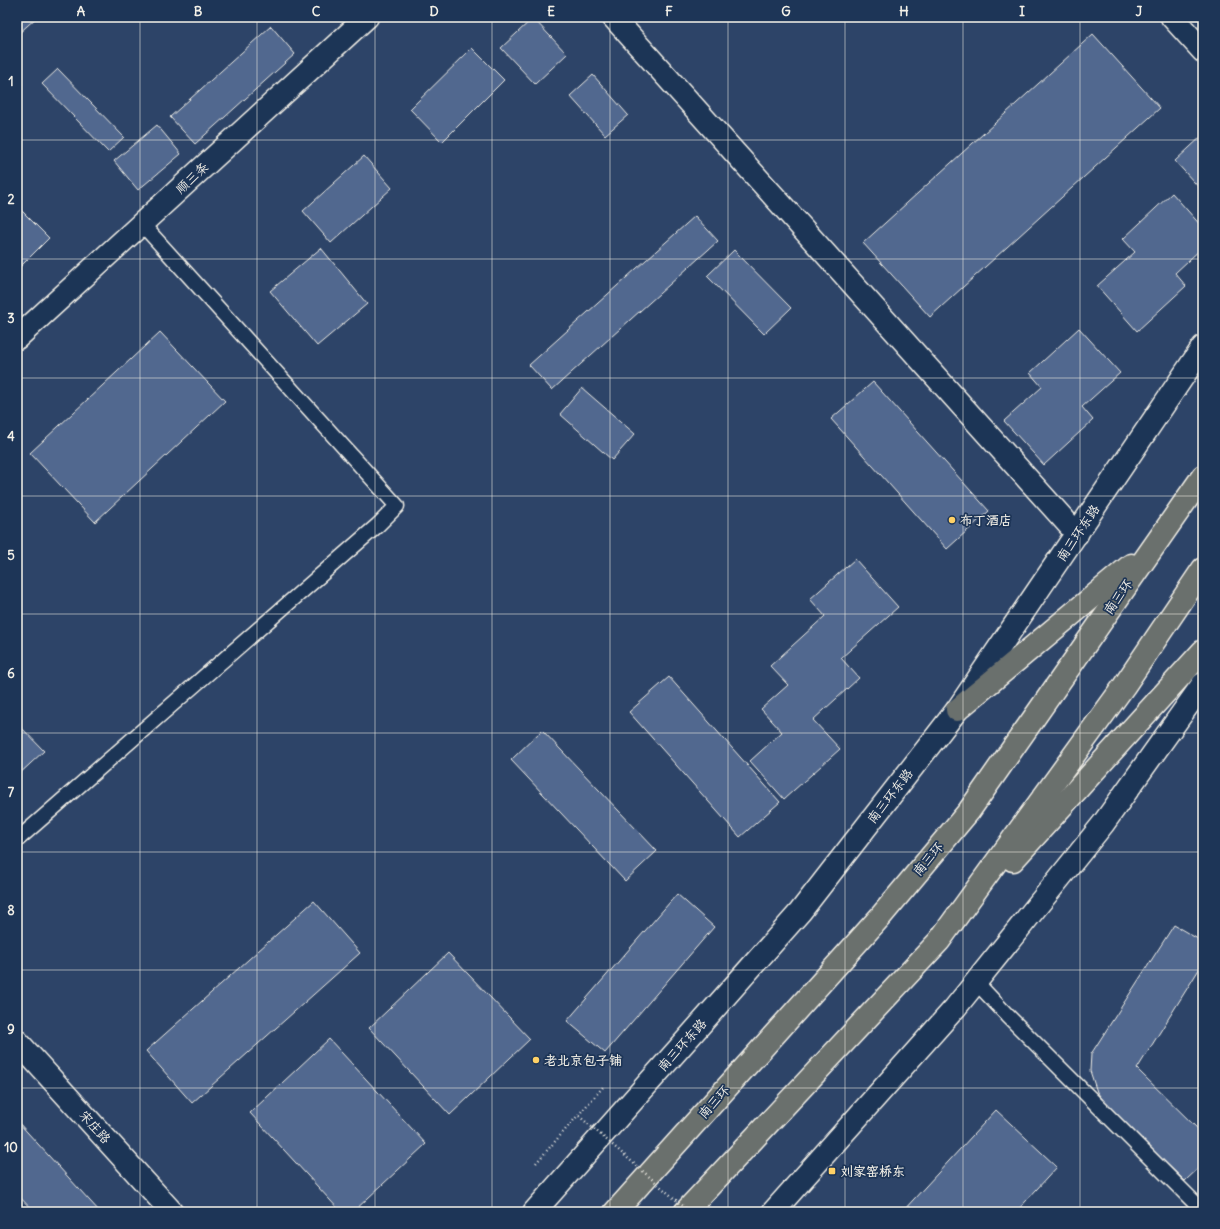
<svg xmlns="http://www.w3.org/2000/svg" width="1220" height="1229" font-family="Delius,'LXGW WenKai TC',sans-serif">
<style>
.building{fill:#51688f;stroke:#f4f1e8}
.lines{fill:none;stroke-linecap:round;stroke-linejoin:round}
.service-casing{stroke:#f4f1e8;stroke-width:17}
.minor-casing{stroke:#f4f1e8;stroke-width:25}
.tertiary-casing{stroke:#f4f1e8;stroke-width:25}
.trunk-casing{stroke:#f4f1e8;stroke-width:25}
.path{stroke:#f4f1e8;stroke-width:2.5;stroke-dasharray:1 3;stroke-linecap:butt}
.service{stroke:#1d3557;stroke-width:14}
.minor{stroke:#1d3557;stroke-width:22}
.tertiary{stroke:#1d3557;stroke-width:22}
.trunk{stroke:#6b706d;stroke-width:22}
.path-bridge{stroke:#f4f1e8;stroke-width:2.5;stroke-dasharray:1 3;stroke-linecap:butt}
.grid{fill:none;stroke:#f4f1e8;stroke-width:1;stroke-opacity:0.55}
.poi-dot{fill:#ffd166;stroke:#1d3557;stroke-width:1.5}
.labels{text-anchor:middle;dominant-baseline:central;stroke-width:3.5;stroke-linejoin:round;paint-order:stroke}
.street-label{font-size:13px;fill:#f4f1e8;stroke:#1d3557}
.poi-label{font-size:13px;font-weight:bold;fill:#f4f1e8;stroke:#1d3557;text-anchor:start}
.neatline{fill:none;stroke:#f4f1e8;stroke-width:1.5}
.grid-label{font-size:13px;text-anchor:middle;font-weight:bold;fill:#f4f1e8}
</style>
<rect width="100%" height="100%" fill="#2d4468"/>
<filter id="ink" filterUnits="userSpaceOnUse"><feTurbulence type="fractalNoise" baseFrequency=".025" numOctaves="2"/><feDisplacementMap in="SourceGraphic" scale="8" xChannelSelector="R" yChannelSelector="G"/><feConvolveMatrix kernelMatrix="1 2 1 2 8 2 1 2 1" color-interpolation-filters="sRGB"/></filter>
<g filter="url(#ink)">
<g class="building">
<path d="M17 17H37L17 35Z"/>
<path d="M533 18 567 54 535 84 501 48Z"/>
<path d="M271 26 295 54 195 144 170 117Z"/>
<path d="M1093 34 1160 108 930 317 863 243Z"/>
<path d="M472 48 504 80 442 142 410 109Z"/>
<path d="M58 69 124 137 108 152 42 84Z"/>
<path d="M593 75 628 115 605 135 570 96Z"/>
<path d="M157 125 181 154 138 190 114 161Z"/>
<path d="M1203 135V192L1175 161Z"/>
<path d="M364 156 392 188 331 243 303 211Z"/>
<path d="M1172 193 1203 228V247L1175 273 1186 286 1137 331 1097 286 1135 252 1123 239Z"/>
<path d="M17 206 49 238 17 270Z"/>
<path d="M695 216 718 241 552 390 529 365Z"/>
<path d="M321 248 367 304 317 346 270 291Z"/>
<path d="M734 250 791 308 764 334 707 276Z"/>
<path d="M1079 328 1120 373 1082 407 1093 420 1044 465 1004 421 1042 387 1030 373Z"/>
<path d="M160 332 225 401 95 522 30 453Z"/>
<path d="M873 382 989 511 947 549 831 419Z"/>
<path d="M582 388 635 434 612 460 560 414Z"/>
<path d="M855 559 898 607 841 658 859 678 813 720 840 749 784 799 750 761 782 732 761 709 788 685 770 666 825 616 810 599Z"/>
<path d="M669 677 780 802 740 837 629 712Z"/>
<path d="M17 723 44 751 17 776Z"/>
<path d="M542 730 657 851 625 881 511 760Z"/>
<path d="M677 894 714 927 605 1053 567 1021Z"/>
<path d="M314 901 360 953 192 1103 146 1051Z"/>
<path d="M1174 925 1203 942V963L1137 1069 1203 1134V1164L1185 1181 1112 1112 1097 1092 1090 1071 1091 1054Z"/>
<path d="M448 953 530 1039 450 1115 369 1028Z"/>
<path d="M329 1039 426 1144 353 1212H341L250 1113Z"/>
<path d="M996 1110 1057 1167 1016 1212H902Z"/>
<path d="M17 1121 100 1212H34L17 1194Z"/>
</g>
<g class="lines">
<defs>
<g id="service">
<path d="M17 840 378 525 397 506 142 224"/>
<path d="M976 982 1008 1016 1203 1211"/>
</g>
<g id="minor">
<path d="M613 17 1077 534"/>
<path d="M1172 17 1203 51"/>
<path d="M17 338 367 17"/>
</g>
<g id="tertiary">
<path d="M17 1041 172 1212"/>
<path d="M534 1212 800 912 957 710 1203 347"/>
<path d="M773 1212 955 1008 1103 824 1203 684"/>
</g>
<g id="trunk">
<path d="M957 710 1131 565"/>
<path d="M1013 860 1203 651"/>
<path d="M615 1212 881 916 969 811 1203 476"/>
<path d="M685 1212 939 941 1124 686 1203 569"/>
</g>
</defs>
<use href="#service" class="service-casing"/>
<use href="#minor" class="minor-casing"/>
<use href="#tertiary" class="tertiary-casing"/>
<use href="#trunk" class="trunk-casing"/>
<path class="path" d="M536 1163 604 1086"/>
<use href="#service" class="service"/>
<use href="#minor" class="minor"/>
<use href="#tertiary" class="tertiary"/>
<use href="#trunk" class="trunk"/>
<path class="path-bridge" d="M579 1116 690 1212"/>
</g>
</g>
<path class="grid" d="M140 17V1212M257 17V1212M375 17V1212M492 17V1212M610 17V1212M728 17V1212M845 17V1212M963 17V1212M1080 17V1212M17 140H1203M17 259H1203M17 378H1203M17 496H1203M17 614H1203M17 733H1203M17 852H1203M17 970H1203M17 1088H1203"/>
<g class="poi-dot">
<circle cx="952" cy="520" r="4"/>
<circle cx="536" cy="1060" r="4"/>
<rect x="828" y="1167" width="8" height="8" rx="2"/>
</g>
<g class="labels">
<g class="street-label">
<text transform="translate(192 178) rotate(-43)">顺三条</text>
<text transform="translate(1078 533) rotate(-56)">南三环东路</text>
<text transform="translate(1118 597) rotate(-55)">南三环</text>
<text transform="translate(890 796) rotate(-52)">南三环东路</text>
<text transform="translate(928 859) rotate(-50)">南三环</text>
<text transform="translate(682 1045) rotate(-48)">南三环东路</text>
<text transform="translate(714 1102) rotate(-48)">南三环</text>
<text transform="translate(95 1127) rotate(48)">宋庄路</text>
</g>
<g class="poi-label">
<text x="960" y="520">布丁酒店</text>
<text x="544" y="1060">老北京包子铺</text>
<text x="840" y="1171">刘家窑桥东</text>
</g>
</g>
<rect width="1220" height="1229" fill="none" stroke="#1d3557" stroke-width="44"/>
<rect x="22" y="22" width="1176" height="1185" class="neatline"/>
<g class="grid-label">
<text x="81" y="16">A</text>
<text x="198" y="16">B</text>
<text x="316" y="16">C</text>
<text x="434" y="16">D</text>
<text x="551" y="16">E</text>
<text x="669" y="16">F</text>
<text x="786" y="16">G</text>
<text x="904" y="16">H</text>
<text x="1022" y="16">I</text>
<text x="1139" y="16">J</text>
<text x="11" y="86">1</text>
<text x="11" y="204">2</text>
<text x="11" y="323">3</text>
<text x="11" y="441">4</text>
<text x="11" y="560">5</text>
<text x="11" y="678">6</text>
<text x="11" y="797">7</text>
<text x="11" y="915">8</text>
<text x="11" y="1034">9</text>
<text x="11" y="1152">10</text>
</g>
</svg>
